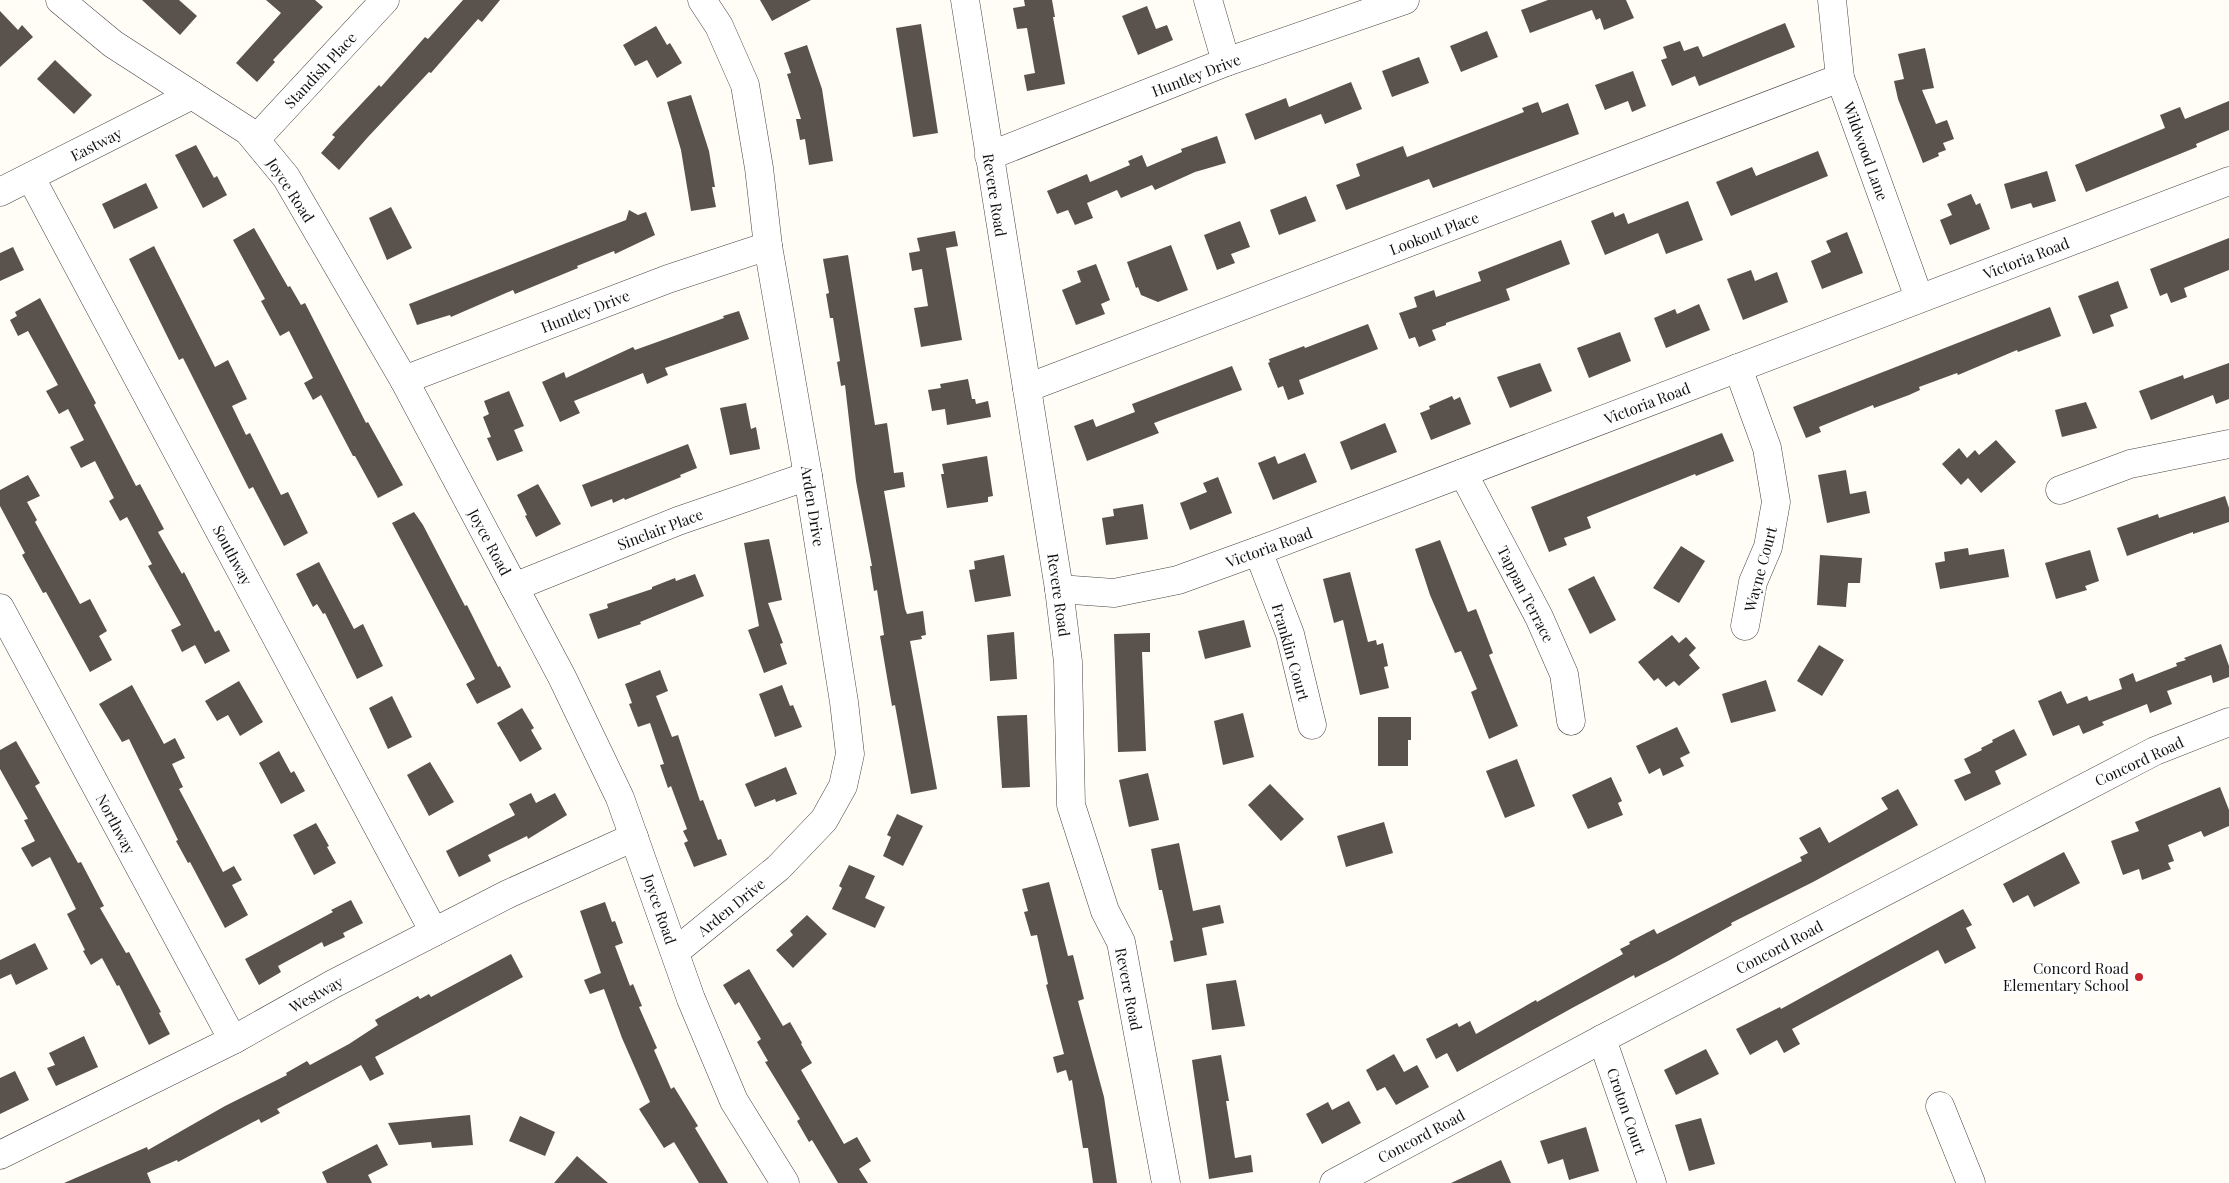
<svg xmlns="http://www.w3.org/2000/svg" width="2229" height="1183" font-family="'Playfair Display',serif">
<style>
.building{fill:#5a524d}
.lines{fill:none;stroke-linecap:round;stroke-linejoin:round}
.minor-casing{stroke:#444;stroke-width:29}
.minor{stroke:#fff;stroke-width:28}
.poi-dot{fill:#c4262e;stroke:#fff;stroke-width:2}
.labels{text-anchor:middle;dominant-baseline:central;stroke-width:5;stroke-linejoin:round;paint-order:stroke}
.street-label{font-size:15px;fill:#111;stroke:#fff}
.poi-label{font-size:15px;fill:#111;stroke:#fff;text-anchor:end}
</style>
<rect width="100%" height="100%" fill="#fffdf5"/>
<g class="building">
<path d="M142 0H179L197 16 180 35Z"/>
<path d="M266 0H315L323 7 273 60 275 62 257 82 236 63 281 13Z"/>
<path d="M463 0H500L482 22 478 19 431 73 429 72 368 137 339 170 321 153 335 137 332 135 379 85 381 87 425 37 428 39Z"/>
<path d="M760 0H811L772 21Z"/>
<path d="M1024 0H1052L1055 17H1053L1065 84 1027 91 1024 75 1035 73 1027 28 1017 29 1013 8 1025 6Z"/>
<path d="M1548 0H1626L1634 18 1604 30 1600 18 1596 20 1592 10 1530 33 1521 10Z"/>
<path d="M1147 6 1156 29 1167 25 1173 40 1138 55 1122 16Z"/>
<path d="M0 11 18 30 22 25 33 37 0 67Z"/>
<path d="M1785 23 1795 47 1699 86 1695 76 1672 86 1661 60 1667 58 1663 47 1680 41 1684 51 1698 46 1703 57Z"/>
<path d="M921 24 938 133 913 137 896 28Z"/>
<path d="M656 26 667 45 670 43 682 63 657 78 647 60 635 66 623 45Z"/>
<path d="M1487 31 1498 57 1461 72 1450 46Z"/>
<path d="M807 45 822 89 833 161 809 165 805 139 800 140 796 119H801L787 74 791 73 784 53Z"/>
<path d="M1925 48 1934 88 1922 90 1936 124 1947 120 1954 139 1943 143 1946 150 1938 153 1939 156 1923 163 1898 99 1894 81 1904 79 1898 54Z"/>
<path d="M1419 57 1429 83 1392 97 1382 71Z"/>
<path d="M55 60 92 95 74 114 37 79Z"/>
<path d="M1633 71 1646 106 1632 112 1628 101 1605 110 1595 85Z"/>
<path d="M1351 82 1362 109 1325 124 1321 114 1255 140 1245 114 1286 98 1289 107Z"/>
<path d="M691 95 709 151 715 187H712L716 207 691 211 681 150 667 102Z"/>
<path d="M2229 101V130L2196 144 2197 147 2086 192 2075 165 2165 128 2160 115 2180 107 2185 119Z"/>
<path d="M1538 102 1542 113 1568 103 1579 134 1433 188 1429 179 1346 210 1336 185 1360 176 1356 164 1403 146 1407 157 1524 112 1522 108Z"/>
<path d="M1217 136 1226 163 1195 172 1155 190 1152 185 1121 198 1117 190 1087 203 1093 218 1075 225 1068 210 1057 214 1047 191 1087 174 1090 182 1130 165 1128 161 1142 155 1147 167 1182 152 1181 149Z"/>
<path d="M196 145 214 178 217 176 227 195 203 208 175 155Z"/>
<path d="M1818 151 1828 176 1731 216 1716 182 1752 167 1756 176Z"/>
<path d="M2047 171 2056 201 2033 208 2031 203 2011 209 2004 184Z"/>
<path d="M146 183 158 208 114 229 102 204Z"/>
<path d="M1971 194 1976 205 1980 203 1990 229 1950 245 1940 220 1952 215 1947 204Z"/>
<path d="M1306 196 1316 221 1279 235 1270 210Z"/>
<path d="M1688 201 1703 240 1666 254 1658 233 1605 255 1591 221 1613 212 1615 217 1624 213 1628 224Z"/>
<path d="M391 207 412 248 387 260 369 218Z"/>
<path d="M629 210 638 215 646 212 655 235 615 254 614 251 577 266 578 268 515 294 513 290 451 317 450 315 417 325 409 304 626 220Z"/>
<path d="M1240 221 1250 247 1231 254 1235 263 1217 270 1204 235Z"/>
<path d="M254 228 288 287 290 286 301 305 305 303 366 423 368 422 403 485 378 498 355 456H353L321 395 313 400 304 383 313 378 289 331 280 336 261 301 265 299 233 240Z"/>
<path d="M955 231 958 246 946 248 962 340 921 347 914 308 928 306 922 269 912 271 909 253 920 251 917 238Z"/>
<path d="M1847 232 1863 273 1822 289 1811 261 1831 252 1826 241Z"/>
<path d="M2229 238V270L2184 288 2187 297 2171 303 2167 293 2160 296 2150 269Z"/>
<path d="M1561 240 1570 264 1506 289 1510 300 1446 323V325L1432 330 1436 340 1419 347 1415 337 1409 339 1399 313 1417 307 1414 297 1434 290 1436 297 1481 281 1478 272Z"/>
<path d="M1171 245 1188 290 1158 302 1141 295 1138 287 1136 288 1127 262Z"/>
<path d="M154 246 215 367 228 360 247 399 232 406 246 435 250 433 281 495 288 492 308 533 284 546 253 487 249 489 183 358 179 360 129 259Z"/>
<path d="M13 247 24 270 0 281V253Z"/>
<path d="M848 255 875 425 887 423 894 473 903 472 905 487 884 491 905 609 907 614 923 611 926 635 921 636 922 639 910 641 937 789 911 794 895 705 892 706 888 683 880 636 884 635 877 590 874 591 870 566H872L856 481 845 385 841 386 837 362 840 361 833 318H830L826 294 829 293 823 259Z"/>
<path d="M1096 264 1110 300 1101 304 1105 314 1076 325 1062 290 1081 282 1077 271Z"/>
<path d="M1751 270 1755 281 1777 272 1788 302 1743 320 1727 279Z"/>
<path d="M2118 281 2128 308 2110 315 2114 326 2093 334 2078 296Z"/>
<path d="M40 298 96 403 94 405 136 486 140 484 164 529 158 532 182 574 184 572 215 632 219 630 230 651 205 664 195 645 182 652 171 630 181 625 148 566 152 564 127 517 120 521 109 501 114 498 95 461 81 468 70 447 84 440 68 409 59 414 46 391 58 385 28 331 18 336 10 320 17 316 15 312Z"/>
<path d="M1699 304 1710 330 1666 348 1654 318 1675 309 1677 314Z"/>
<path d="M2050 307 2061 336 2018 352 2017 350 1958 375 1957 373 1919 387 1920 390 1909 395 1874 408 1873 405 1819 427 1821 432 1806 438 1793 407Z"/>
<path d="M739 311 749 339 665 368 668 375 647 384 643 373 574 401 580 413 560 422 542 382 564 372 566 378 633 347 635 350 724 318 723 316Z"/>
<path d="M1368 324 1378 349 1299 380 1304 394 1288 400 1283 386 1278 388 1268 363 1270 362 1269 359 1304 346 1305 348Z"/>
<path d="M1620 332 1631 361 1589 378 1577 348Z"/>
<path d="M1540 363 1552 391 1510 408 1497 377Z"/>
<path d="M2229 363V399L2216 404 2213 395 2151 420 2139 391 2183 375 2184 379Z"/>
<path d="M1232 366 1242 390 1154 423 1159 433 1087 461 1074 426 1093 419 1096 427 1135 412 1132 404Z"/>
<path d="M968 379 972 399H975L976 404 988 401 991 417 947 425 945 409 932 411 928 390 941 388 940 384Z"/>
<path d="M509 391 524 426 514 430 523 451 497 461 487 438 491 437 483 417 489 414 484 401Z"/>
<path d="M1452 396 1454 400 1460 397 1471 424 1431 440 1420 413 1430 409 1429 406Z"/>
<path d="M2086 402 2097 428 2062 437 2055 410Z"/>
<path d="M746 403 751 429 756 427 760 449 730 455 720 408Z"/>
<path d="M1385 423 1397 452 1351 470 1340 442Z"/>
<path d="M1722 433 1734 461 1696 476 1695 474 1587 517 1591 528 1564 538 1567 545 1549 552 1531 507Z"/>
<path d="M1996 440 2016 462 1981 493 1968 478 1961 485 1942 464 1959 448 1967 458 1975 450 1979 455Z"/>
<path d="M688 444 697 468 680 475 681 477 625 500 624 498 613 503 612 499 591 507 582 485Z"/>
<path d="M1305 453 1317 482 1273 500 1258 463 1275 456 1278 464Z"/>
<path d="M987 456 993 496 988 497V502L947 508 941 474H944L942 464Z"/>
<path d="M1846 470 1850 494 1866 491 1870 513 1827 523 1818 475Z"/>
<path d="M28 475 40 496 27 502 37 520 35 522 80 604 90 599 107 631 99 636 112 660 90 672 46 592 43 593 22 555 25 553 0 506V490Z"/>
<path d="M1218 477 1232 513 1190 530 1180 503 1207 492 1203 483Z"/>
<path d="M538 484 561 524 536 537 525 516 527 515 517 495Z"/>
<path d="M2225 496 2229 508V522L2193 534V532L2127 556 2117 528 2158 514 2159 518Z"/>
<path d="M1143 504 1148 539 1106 545 1102 518 1114 516 1113 509Z"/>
<path d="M414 512 423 525 465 606 467 605 498 667 500 666 511 687 477 704 466 684 475 679 392 523Z"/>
<path d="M769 539 782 600 768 603 783 643 780 644 787 664 764 673 748 630 759 626 744 543Z"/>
<path d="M1440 540 1468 612 1476 609 1493 653 1489 655 1518 726 1489 739 1471 692 1477 689 1461 651 1455 653 1430 595 1415 549Z"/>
<path d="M1681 546 1705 561 1679 603 1653 588Z"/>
<path d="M1968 548 1969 555 2004 549 2009 577 1940 589 1935 563 1945 561 1944 552Z"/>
<path d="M2090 550 2099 581 2085 586 2087 590 2056 599 2045 563Z"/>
<path d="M1004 555 1011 596 975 602 969 570 975 569 974 561Z"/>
<path d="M1820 555 1862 558 1860 583H1848L1846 607 1817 605Z"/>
<path d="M319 562 354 629 363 624 383 666 357 679 325 613 323 614 317 604 313 607 296 574Z"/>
<path d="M1350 572 1368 642 1376 640 1377 645 1383 643 1388 666 1384 667 1389 688 1360 695 1343 620 1334 623 1323 579Z"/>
<path d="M695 574 704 596 640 622 641 624 598 639 589 614 608 608 607 604 652 589V587L675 578 676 581Z"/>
<path d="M1594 576 1616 620 1590 634 1568 589Z"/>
<path d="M1244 620 1251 647 1205 659 1198 631Z"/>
<path d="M1014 632 1017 679 990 681 987 635Z"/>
<path d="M1150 633V652H1142L1146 751 1118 752 1114 634Z"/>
<path d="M1672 635 1679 643 1686 637 1696 648 1689 655 1700 668 1679 686 1674 681 1666 687 1658 678 1654 681 1638 662Z"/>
<path d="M2221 644 2229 666V677L2213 683 2211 675 2167 691 2172 704 2150 713 2147 704 2102 722 2104 725 2083 734 2079 725 2053 736 2038 701 2061 691 2067 704 2087 696 2089 701 2122 689 2119 679 2133 673 2136 682 2177 666 2176 663 2186 660 2184 658Z"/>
<path d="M1819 645 1844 660 1822 696 1797 681Z"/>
<path d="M660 670 668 691 656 696 672 737 678 735 700 801 703 800 718 840 721 839 727 855 694 867 684 843 688 841 683 831 687 829 671 786 668 788 660 765 664 764 650 723 638 727 629 704 632 703 625 684Z"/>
<path d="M1766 680 1776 711 1731 723 1722 694Z"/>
<path d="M239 681 263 722 240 736 228 715 217 721 205 701Z"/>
<path d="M132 685 164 744 175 738 185 758 172 764 183 787 179 789 223 872 234 866 242 880 232 885 248 915 225 928 190 862 188 863 176 841 178 840 129 739 122 742 99 704Z"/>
<path d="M782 685 790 706 793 705 802 727 775 737 759 694Z"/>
<path d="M392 696 412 737 388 749 369 708Z"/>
<path d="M522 708 534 728 531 730 542 749 520 762 497 723Z"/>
<path d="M1243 713 1254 757 1223 765 1214 721Z"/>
<path d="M1027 715 1030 787 1002 788 997 716Z"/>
<path d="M1378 717H1411V740H1408V766H1378Z"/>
<path d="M1677 727 1690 753 1680 758 1684 766 1663 776 1660 768 1649 774 1636 746Z"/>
<path d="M2014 729 2027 755 1995 771 2001 784 1965 801 1954 780 1971 773 1964 759 1982 750 1981 748 1993 742 1992 740Z"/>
<path d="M16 741 40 783 35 786 78 863 81 862 104 906 100 908 126 953 129 952 161 1012 159 1013 170 1034 149 1045 119 985 117 986 102 958 91 965 83 951 85 950 67 914 76 909 50 857 32 867 21 848 35 841 24 820 28 819 0 769V750Z"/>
<path d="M279 751 291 773 294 771 305 791 281 804 259 763Z"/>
<path d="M1517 759 1535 806 1505 818 1486 771Z"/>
<path d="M430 762 454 802 429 816 407 775Z"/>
<path d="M786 767 797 794 776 802 775 799 755 807 745 784Z"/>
<path d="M1148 773 1159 820 1129 827 1119 780Z"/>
<path d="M1611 777 1622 801 1618 803 1623 815 1588 829 1572 795Z"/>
<path d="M1270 784 1304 819 1281 841 1248 805Z"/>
<path d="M2220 787 2229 810V826L2204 837 2201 831 2168 845 2174 861 2168 863 2171 869 2142 880 2139 869 2123 875 2111 841 2139 831 2135 822Z"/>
<path d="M1898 789 1918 825 1813 882 1731 923 1732 925 1670 960 1635 978 1634 975 1574 1007 1457 1072 1447 1053 1436 1059 1426 1039 1457 1023 1459 1027 1470 1021 1476 1034 1536 1000 1537 1002 1623 954 1620 949 1630 944 1629 942 1654 929 1657 934 1802 861 1800 857 1808 853 1799 838 1820 827 1829 843 1888 809 1881 798Z"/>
<path d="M531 793 536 803 555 793 567 815 528 839 527 836 488 855 491 861 459 877 446 851 515 815 509 804Z"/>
<path d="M897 814 923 826 903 866 883 856 891 837 887 835Z"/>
<path d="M1384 822 1393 853 1346 867 1337 836Z"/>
<path d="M316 823 329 846 327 847 336 863 314 875 293 835Z"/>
<path d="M1179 843 1193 911 1220 905 1224 923 1202 928 1207 955 1174 962 1170 941 1173 940 1162 890H1159L1151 849Z"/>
<path d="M2064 852 2080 883 2034 907 2028 895 2013 903 2003 884Z"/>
<path d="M849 865 875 876 865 898 885 907 875 928 832 909 842 888 839 886Z"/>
<path d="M1049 882 1068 956 1073 955 1084 999 1078 1001 1104 1097 1117 1183H1093L1088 1148H1083L1072 1080 1069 1081 1066 1070 1057 1073 1053 1057 1064 1054 1046 985 1048 984 1037 935 1031 936 1024 912 1028 911 1022 889Z"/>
<path d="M351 900 363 923 343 933 345 937 324 947 322 942 278 966 281 972 259 985 245 959 333 912 331 910Z"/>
<path d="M605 902 612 922 615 921 623 943 615 946 630 986 633 984 642 1006 639 1007 657 1048 654 1050 671 1089 674 1087 698 1126 695 1128 728 1183H699L674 1142 664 1148 639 1109 650 1102 622 1038 604 989 590 994 584 980 601 973 580 911Z"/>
<path d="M1963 909 1972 925 1966 928 1976 948 1945 964 1938 950 1792 1029 1800 1044 1784 1053 1777 1040 1750 1055 1736 1029 1780 1007 1781 1009Z"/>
<path d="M807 915 827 934 793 968 776 950 793 935 790 931Z"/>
<path d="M35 943 48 969 16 985 11 974 0 979V960Z"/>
<path d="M511 954 523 977 375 1057 384 1074 370 1081 361 1065 277 1109 280 1113 261 1123 259 1119 178 1162 177 1160 147 1173 151 1183H64L147 1147 148 1150 225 1106 287 1075 286 1073 307 1061 310 1065 349 1044 378 1025 375 1020 418 996 420 999 429 994 431 997Z"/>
<path d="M749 969 783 1026 790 1022 802 1043 801 1044 812 1063 801 1070 844 1144 857 1137 871 1161 859 1169 868 1183H838L812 1140 809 1142 797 1121 800 1119 765 1062 768 1061 757 1042 761 1039 739 1002 735 1005 723 985Z"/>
<path d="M1236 980 1245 1026 1212 1030 1206 984Z"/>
<path d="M84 1036 98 1067 56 1086 47 1068 55 1065 49 1053Z"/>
<path d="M1706 1049 1719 1074 1676 1095 1664 1070Z"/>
<path d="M1394 1054 1404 1072 1417 1065 1429 1087 1396 1105 1385 1087 1377 1091 1366 1070Z"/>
<path d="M1221 1055 1229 1101H1226L1235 1158 1251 1155 1253 1172 1209 1179 1192 1060Z"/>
<path d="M15 1071 29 1100 0 1114V1078Z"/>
<path d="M1349 1101 1361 1123 1322 1144 1306 1114 1328 1102 1332 1110Z"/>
<path d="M470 1115 473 1145 432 1148 431 1142 399 1145 388 1123Z"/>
<path d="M520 1116 555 1132 545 1156 509 1141Z"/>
<path d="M1701 1118 1715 1164 1689 1171 1675 1125Z"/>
<path d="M1586 1127 1599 1171 1569 1180 1563 1159 1548 1164 1540 1141Z"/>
<path d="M377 1144 388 1165 368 1175 372 1183H327L322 1172Z"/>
<path d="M577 1156 608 1183H554Z"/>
<path d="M1501 1160 1511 1183H1451Z"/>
</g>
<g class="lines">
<defs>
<g id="minor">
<path d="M60 0 113 44 248 131 286 177 404 380 562 677 620 798 691 999 734 1101 785 1183"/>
<path d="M965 0 1059 589 1068 662 1071 805 1105 911 1121 942 1166 1183"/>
<path d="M1208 0 1226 62"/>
<path d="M1832 0 1840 78 1919 298"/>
<path d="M256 139 385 0"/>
<path d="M989 156 1226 62 1405 0"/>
<path d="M31 178 434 932"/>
<path d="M0 192 192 95"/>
<path d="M1738 368 1767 448 1776 502 1768 547 1753 582 1745 626"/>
<path d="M404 380 668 279 768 246"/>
<path d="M1027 388 1840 78"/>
<path d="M1463 473 1539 617 1564 674 1571 721"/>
<path d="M2060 490 2130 464 2229 444"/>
<path d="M1258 551 1290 634 1312 725"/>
<path d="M514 587 678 521 808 476"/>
<path d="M1059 589 1114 593 1178 580 1258 551 2229 181"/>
<path d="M0 608 233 1040"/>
<path d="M675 952 778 868 824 820 843 786 850 754 844 702 808 476 768 246 759 168 745 85 719 26 702 0"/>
<path d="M1602 1039 1652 1183"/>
<path d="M1940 1106 1971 1183"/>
<path d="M0 1155 233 1040 333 984 508 894 634 837"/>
<path d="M1334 1183 1602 1039 2155 751 2229 722"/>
</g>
</defs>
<use href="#minor" class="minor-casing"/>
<use href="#minor" class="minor"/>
</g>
<circle class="poi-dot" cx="2139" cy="977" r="5"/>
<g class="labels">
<g class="street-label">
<text transform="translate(320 70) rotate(-47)">Standish Place</text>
<text transform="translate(1196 75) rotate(-21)">Huntley Drive</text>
<text transform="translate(96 144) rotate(-27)">Eastway</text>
<text transform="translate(1866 151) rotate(70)">Wildwood Lane</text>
<text transform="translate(291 190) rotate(57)">Joyce Road</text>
<text transform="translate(995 195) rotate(81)">Revere Road</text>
<text transform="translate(1434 233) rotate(-21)">Lookout Place</text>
<text transform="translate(2026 258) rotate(-21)">Victoria Road</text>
<text transform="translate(585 311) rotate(-21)">Huntley Drive</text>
<text transform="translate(1647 403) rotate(-21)">Victoria Road</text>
<text transform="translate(813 506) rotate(81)">Arden Drive</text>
<text transform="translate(660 529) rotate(-21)">Sinclair Place</text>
<text transform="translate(490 542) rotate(62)">Joyce Road</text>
<text transform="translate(1269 547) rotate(-20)">Victoria Road</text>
<text transform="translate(233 555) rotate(62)">Southway</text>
<text transform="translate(1760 569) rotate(-75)">Wayne Court</text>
<text transform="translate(1526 594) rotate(63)">Tappan Terrace</text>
<text transform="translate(1059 595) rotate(82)">Revere Road</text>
<text transform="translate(1291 652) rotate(74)">Franklin Court</text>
<text transform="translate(2139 761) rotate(-25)">Concord Road</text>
<text transform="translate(116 824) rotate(62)">Northway</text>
<text transform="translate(731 907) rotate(-39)">Arden Drive</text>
<text transform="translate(660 909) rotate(71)">Joyce Road</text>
<text transform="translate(1779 947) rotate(-28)">Concord Road</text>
<text transform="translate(1129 989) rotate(79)">Revere Road</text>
<text transform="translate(316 994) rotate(-29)">Westway</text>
<text transform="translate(1627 1111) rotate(71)">Croton Court</text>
<text transform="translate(1421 1136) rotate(-28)">Concord Road</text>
</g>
<g class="poi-label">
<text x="2129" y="968">Concord Road<tspan x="2129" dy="17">Elementary School</tspan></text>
</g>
</g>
</svg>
